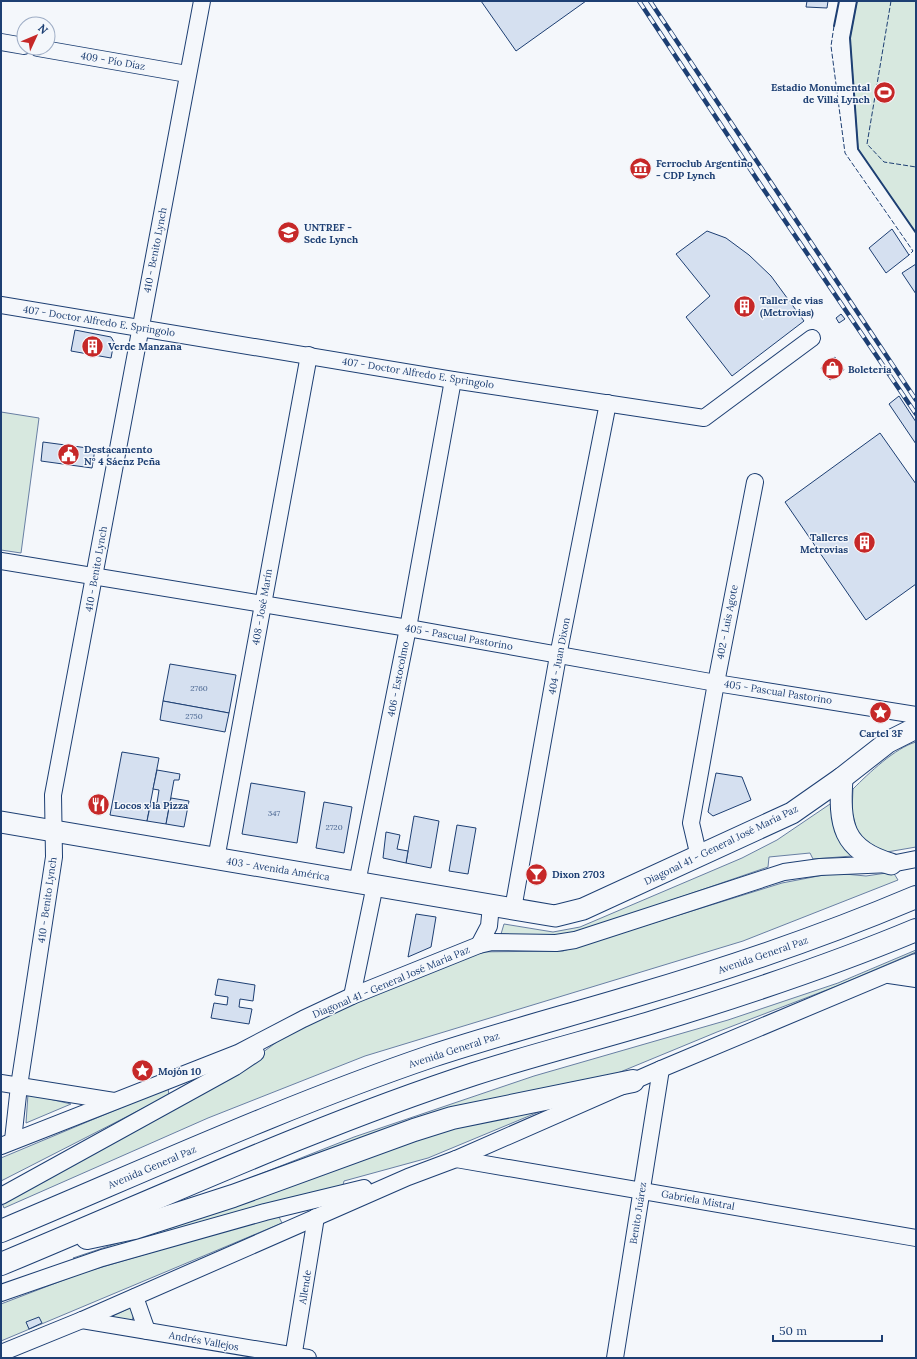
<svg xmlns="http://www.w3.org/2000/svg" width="917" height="1359" font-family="Lora,serif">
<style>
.green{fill:#d7e8df;stroke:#687fa3}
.building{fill:#d5e0f0;stroke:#1d3f73}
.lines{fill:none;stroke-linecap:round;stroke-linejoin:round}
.minor-casing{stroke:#1d3f73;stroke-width:18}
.major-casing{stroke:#1d3f73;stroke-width:23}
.highway-casing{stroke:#1d3f73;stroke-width:24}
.minor{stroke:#f4f7fb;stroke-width:16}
.major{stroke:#f4f7fb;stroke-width:21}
.highway{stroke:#f4f7fb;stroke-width:22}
.rail-casing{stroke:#1d3f73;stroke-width:4.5}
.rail{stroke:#f4f7fb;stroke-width:3;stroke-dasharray:9;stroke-linecap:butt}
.fence{stroke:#1d3f73;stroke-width:1;stroke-dasharray:5 2;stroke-linecap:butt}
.wall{stroke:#1d3f73;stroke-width:2}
.labels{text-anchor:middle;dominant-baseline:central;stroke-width:3;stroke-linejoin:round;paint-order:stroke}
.number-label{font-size:8px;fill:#4b6792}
.street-label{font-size:10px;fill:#1d3f73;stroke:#f4f7fb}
.poi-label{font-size:10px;font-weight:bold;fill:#1d3f73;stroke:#f4f7fb;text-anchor:start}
</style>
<rect width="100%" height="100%" fill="#f4f7fb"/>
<g class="green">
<path d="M857 1H916V233L858 149 850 38Z"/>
<path d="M1 412 39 418 21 553 1 550Z"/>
<path d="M916 742V847L887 852 874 848 857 832 852 811 853 789C869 773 895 748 916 742Z"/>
<path d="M833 802 852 856 813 859 810 853 769 857 768 867 582 931 552 937 501 934 504 924 553 932 580 927 742 858 777 840Z"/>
<path d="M893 872 898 880 743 941 365 1056 208 1118 4 1208 2 1203 243 1067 297 1027 469 952 563 951 782 883 834 873 866 876Z"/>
<path d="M916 950V952L837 986 717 1032 596 1082 230 1186 354 1137 534 1076 728 1020 838 983Z"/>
<path d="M168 1088 169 1095 1 1181V1158Z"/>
<path d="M28 1094 71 1104 26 1123Z"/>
<path d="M541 1111 428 1158 344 1181 343 1185 131 1243 77 1261 73 1258 264 1194 467 1120Z"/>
<path d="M278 1215 282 1223 1 1341V1304L82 1273Z"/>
<path d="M136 1305 131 1325 104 1320Z"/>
</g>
<g class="building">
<path d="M481 1H586L516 51Z"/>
<path d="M807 1H828L827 8 806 7Z"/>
<path d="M892 229 909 255 886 273 869 248Z"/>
<path d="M707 231 726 238 749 255 771 276 804 321 732 376 686 317 710 296 676 254Z"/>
<path d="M916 264V294L902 273Z"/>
<path d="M841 314 845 319 839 323 836 318Z"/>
<path d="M75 330 111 337 114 342 111 358 71 351Z"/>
<path d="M835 357 844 370 830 380 821 368Z"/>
<path d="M899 396 916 422V444L889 404Z"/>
<path d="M880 433 916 484V584L866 620 785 502Z"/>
<path d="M43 442 95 449 92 468 41 461Z"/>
<path d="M170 664 236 675 229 713 163 701Z"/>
<path d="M163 701 229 713 225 732 160 720Z"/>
<path d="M122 752 159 758 147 821 110 815Z"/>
<path d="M157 770 180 774 179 780H174L166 824 147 821 151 802 157 803 159 790 153 789Z"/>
<path d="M716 773 742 777 751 800 713 816 708 812Z"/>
<path d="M251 783 305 792 297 843 242 834Z"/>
<path d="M171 798 189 801 184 827 166 824Z"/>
<path d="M324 802 352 807 344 853 316 848Z"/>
<path d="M414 816 439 821 431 868 406 863Z"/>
<path d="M457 825 476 828 468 874 449 871Z"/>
<path d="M386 832 400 835 397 849 408 851 406 863 383 858Z"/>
<path d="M416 914 436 917 431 947 408 957Z"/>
<path d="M218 979 255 985 253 1001 240 999 239 1007 252 1009 249 1024 211 1018 214 1003 227 1005 228 997 215 995Z"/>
<path d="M39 1317 42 1323 29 1329 26 1322Z"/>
</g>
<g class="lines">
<defs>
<g id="minor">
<path d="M1 42 24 46"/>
<path d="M38 48 187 74"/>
<path d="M1 305 453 380 704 418 812 338"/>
<path d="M1 561 408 628 716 683 916 715"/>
<path d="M699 857 691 823 716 683 755 482"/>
<path d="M216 859 309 355"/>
<path d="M357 883 408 628 453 380"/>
<path d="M513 909 558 656 608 403"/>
<path d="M479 945 489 926 491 905"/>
<path d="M889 975 916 979"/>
<path d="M352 996 375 885"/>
<path d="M1 1083 114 1101"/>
<path d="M13 1140 19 1086 54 857 53 795 202 1"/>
<path d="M1 1146 238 1053 303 1019 352 996 479 945 492 942 556 943 575 940 784 872 820 867 891 864 916 859"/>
<path d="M456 1159 916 1238"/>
<path d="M1 1196 235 1067 256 1053"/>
<path d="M1 1293 102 1258 265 1212 364 1188"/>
<path d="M135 1297 147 1331"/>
<path d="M82 1320 308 1358"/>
<path d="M1 1353 82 1320 408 1177 456 1159 661 1069 916 962"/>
<path d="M293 1358 316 1217"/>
<path d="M615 1358 661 1069"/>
</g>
<g id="major">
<path d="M842 778C839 824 842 850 891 864"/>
<path d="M1 822 555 916 583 909 792 813 842 778 888 742 916 728"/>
</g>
<g id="highway">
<path d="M1 1231C144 1171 285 1106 432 1056 499 1034 567 1016 634 996 730 968 824 936 916 897"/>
<path d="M87 1238 134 1228 233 1196 414 1130 452 1118 633 1081"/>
<path d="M1 1264C158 1199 312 1127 474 1074 533 1055 593 1040 653 1022 742 995 830 966 916 930"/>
</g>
</defs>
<use href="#minor" class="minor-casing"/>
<use href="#major" class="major-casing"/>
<use href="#highway" class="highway-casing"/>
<use href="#minor" class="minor"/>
<use href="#major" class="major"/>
<use href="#highway" class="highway"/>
<defs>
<g id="rail">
<path d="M639 1 760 184 916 414"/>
<path d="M650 1 916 400"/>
</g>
</defs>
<use href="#rail" class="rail-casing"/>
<use href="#rail" class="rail"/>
<g class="fence">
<path d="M891 1 867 144 884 162 916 167"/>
<path d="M834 26 831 46 845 153 913 251 909 255"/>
</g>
<g class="wall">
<path d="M857 1 850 38 858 149 916 233"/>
<path d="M834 26 839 1"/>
</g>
</g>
<defs>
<symbol id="stadium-disc" viewBox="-11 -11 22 22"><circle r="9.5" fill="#c62828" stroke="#f4f7fb"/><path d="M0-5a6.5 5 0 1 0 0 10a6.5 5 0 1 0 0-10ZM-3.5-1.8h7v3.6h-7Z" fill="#fff"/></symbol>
<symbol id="museum-disc" viewBox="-11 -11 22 22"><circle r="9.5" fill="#c62828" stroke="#f4f7fb"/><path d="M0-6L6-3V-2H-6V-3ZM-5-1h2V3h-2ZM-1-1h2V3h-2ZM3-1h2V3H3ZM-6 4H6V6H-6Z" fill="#fff"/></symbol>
<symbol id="university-disc" viewBox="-11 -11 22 22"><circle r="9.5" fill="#c62828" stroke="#f4f7fb"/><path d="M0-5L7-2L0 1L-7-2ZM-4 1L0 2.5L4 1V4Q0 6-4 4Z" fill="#fff"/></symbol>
<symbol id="building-disc" viewBox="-11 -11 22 22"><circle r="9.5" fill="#c62828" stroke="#f4f7fb"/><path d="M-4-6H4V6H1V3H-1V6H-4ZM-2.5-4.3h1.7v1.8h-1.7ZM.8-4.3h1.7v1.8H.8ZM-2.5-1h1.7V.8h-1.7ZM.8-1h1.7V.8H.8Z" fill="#fff"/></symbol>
<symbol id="shop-disc" viewBox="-11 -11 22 22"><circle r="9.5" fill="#c62828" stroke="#f4f7fb"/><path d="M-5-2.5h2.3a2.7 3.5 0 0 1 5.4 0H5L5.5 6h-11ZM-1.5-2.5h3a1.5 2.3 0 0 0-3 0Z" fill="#fff"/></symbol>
<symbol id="civic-disc" viewBox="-11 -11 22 22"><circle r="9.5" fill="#c62828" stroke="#f4f7fb"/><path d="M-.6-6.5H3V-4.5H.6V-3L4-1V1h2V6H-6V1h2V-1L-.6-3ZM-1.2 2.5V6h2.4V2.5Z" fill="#fff"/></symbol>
<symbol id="sight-disc" viewBox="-11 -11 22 22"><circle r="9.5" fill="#c62828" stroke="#f4f7fb"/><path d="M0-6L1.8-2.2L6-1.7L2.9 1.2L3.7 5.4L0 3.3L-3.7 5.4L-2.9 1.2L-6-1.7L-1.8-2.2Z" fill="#fff"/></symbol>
<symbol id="restaurant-disc" viewBox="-11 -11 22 22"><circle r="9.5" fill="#c62828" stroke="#f4f7fb"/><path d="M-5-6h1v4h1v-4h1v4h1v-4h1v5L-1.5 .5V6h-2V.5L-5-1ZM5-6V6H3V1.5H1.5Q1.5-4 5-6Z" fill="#fff"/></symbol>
<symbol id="bar-disc" viewBox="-11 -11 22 22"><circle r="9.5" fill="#c62828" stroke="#f4f7fb"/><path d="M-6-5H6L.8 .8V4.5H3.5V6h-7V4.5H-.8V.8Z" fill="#fff"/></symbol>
</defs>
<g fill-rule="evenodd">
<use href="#stadium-disc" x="872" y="80" width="25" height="25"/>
<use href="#museum-disc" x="628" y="156" width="25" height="25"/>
<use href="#university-disc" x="276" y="220" width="25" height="25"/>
<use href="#building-disc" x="732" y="294" width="25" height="25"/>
<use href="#building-disc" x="80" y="334" width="25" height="25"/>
<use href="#shop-disc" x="820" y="356" width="25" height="25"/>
<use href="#civic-disc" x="56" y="442" width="25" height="25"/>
<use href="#building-disc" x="852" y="530" width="25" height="25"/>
<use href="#sight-disc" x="868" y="700" width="25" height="25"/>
<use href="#restaurant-disc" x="86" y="792" width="25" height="25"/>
<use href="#bar-disc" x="524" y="862" width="25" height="25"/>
<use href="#sight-disc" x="130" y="1058" width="25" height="25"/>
</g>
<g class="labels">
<g class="number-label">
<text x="199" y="688">2760</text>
<text x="194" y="716">2750</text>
<text x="274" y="813">347</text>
<text x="334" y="827">2720</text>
</g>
<g class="street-label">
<text transform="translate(113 61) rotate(10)">409 - Pío Díaz</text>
<text transform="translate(155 250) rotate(-79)">410 - Benito Lynch</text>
<text transform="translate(99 321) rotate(9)">407 - Doctor Alfredo E. Springolo</text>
<text transform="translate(418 373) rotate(9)">407 - Doctor Alfredo E. Springolo</text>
<text transform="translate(96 569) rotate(-80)">410 - Benito Lynch</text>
<text transform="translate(262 607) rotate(-80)">408 - José Marín</text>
<text transform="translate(727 622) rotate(-79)">402 - Luis Agote</text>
<text transform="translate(459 637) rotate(10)">405 - Pascual Pastorino</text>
<text transform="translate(559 656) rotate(-79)">404 - Juan Dixon</text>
<text transform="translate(398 679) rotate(-79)">406 - Estocolmo</text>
<text transform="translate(778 692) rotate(9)">405 - Pascual Pastorino</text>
<text transform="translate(721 845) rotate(-26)">Diagonal 41 - General José María Paz</text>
<text transform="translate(278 869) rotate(9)">403 - Avenida América</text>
<text transform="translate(47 900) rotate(-82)">410 - Benito Lynch</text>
<text transform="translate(763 955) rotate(-19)">Avenida General Paz</text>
<text transform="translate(391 982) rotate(-23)">Diagonal 41 - General José María Paz</text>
<text transform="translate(454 1050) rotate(-18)">Avenida General Paz</text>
<text transform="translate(152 1167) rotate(-23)">Avenida General Paz</text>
<text transform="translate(698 1200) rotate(10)">Gabriela Mistral</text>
<text transform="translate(638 1213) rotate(-81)">Benito Juárez</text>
<text transform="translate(305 1287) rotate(-81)">Allende</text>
<text transform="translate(204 1341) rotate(10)">Andrés Vallejos</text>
</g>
<g class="poi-label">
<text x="870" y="87" text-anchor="end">Estadio Monumental<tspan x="870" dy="12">de Villa Lynch</tspan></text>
<text x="656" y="163">Ferroclub Argentino<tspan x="656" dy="12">- CDP Lynch</tspan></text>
<text x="304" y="227">UNTREF -<tspan x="304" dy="12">Sede Lynch</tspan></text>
<text x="760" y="300">Taller de vias<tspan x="760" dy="12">(Metrovias)</tspan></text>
<text x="108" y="346">Verde Manzana</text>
<text x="848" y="369">Boleteria</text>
<text x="84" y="449">Destacamento<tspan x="84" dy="12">N° 4 Sáenz Peña</tspan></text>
<text x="848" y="537" text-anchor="end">Talleres<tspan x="848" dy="12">Metrovias</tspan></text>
<text x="881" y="733" text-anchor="middle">Cartel 3F</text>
<text x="114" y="805">Locos x la Pizza</text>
<text x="552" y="874">Dixon 2703</text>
<text x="158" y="1071">Mojón 10</text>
</g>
</g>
<rect width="917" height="1359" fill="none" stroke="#1d3f73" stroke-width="4"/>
<g transform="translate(36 36) rotate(46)"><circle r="19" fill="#f4f7fb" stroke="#9eadc5"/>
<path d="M0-3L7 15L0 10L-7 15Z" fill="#c62828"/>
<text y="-6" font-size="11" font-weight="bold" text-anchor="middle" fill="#1d3f73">N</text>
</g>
<path d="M773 1335v6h109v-6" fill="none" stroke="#1d3f73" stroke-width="2"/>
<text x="779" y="1335" font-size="12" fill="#1d3f73" stroke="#f4f7fb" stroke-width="3" paint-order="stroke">50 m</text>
</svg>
